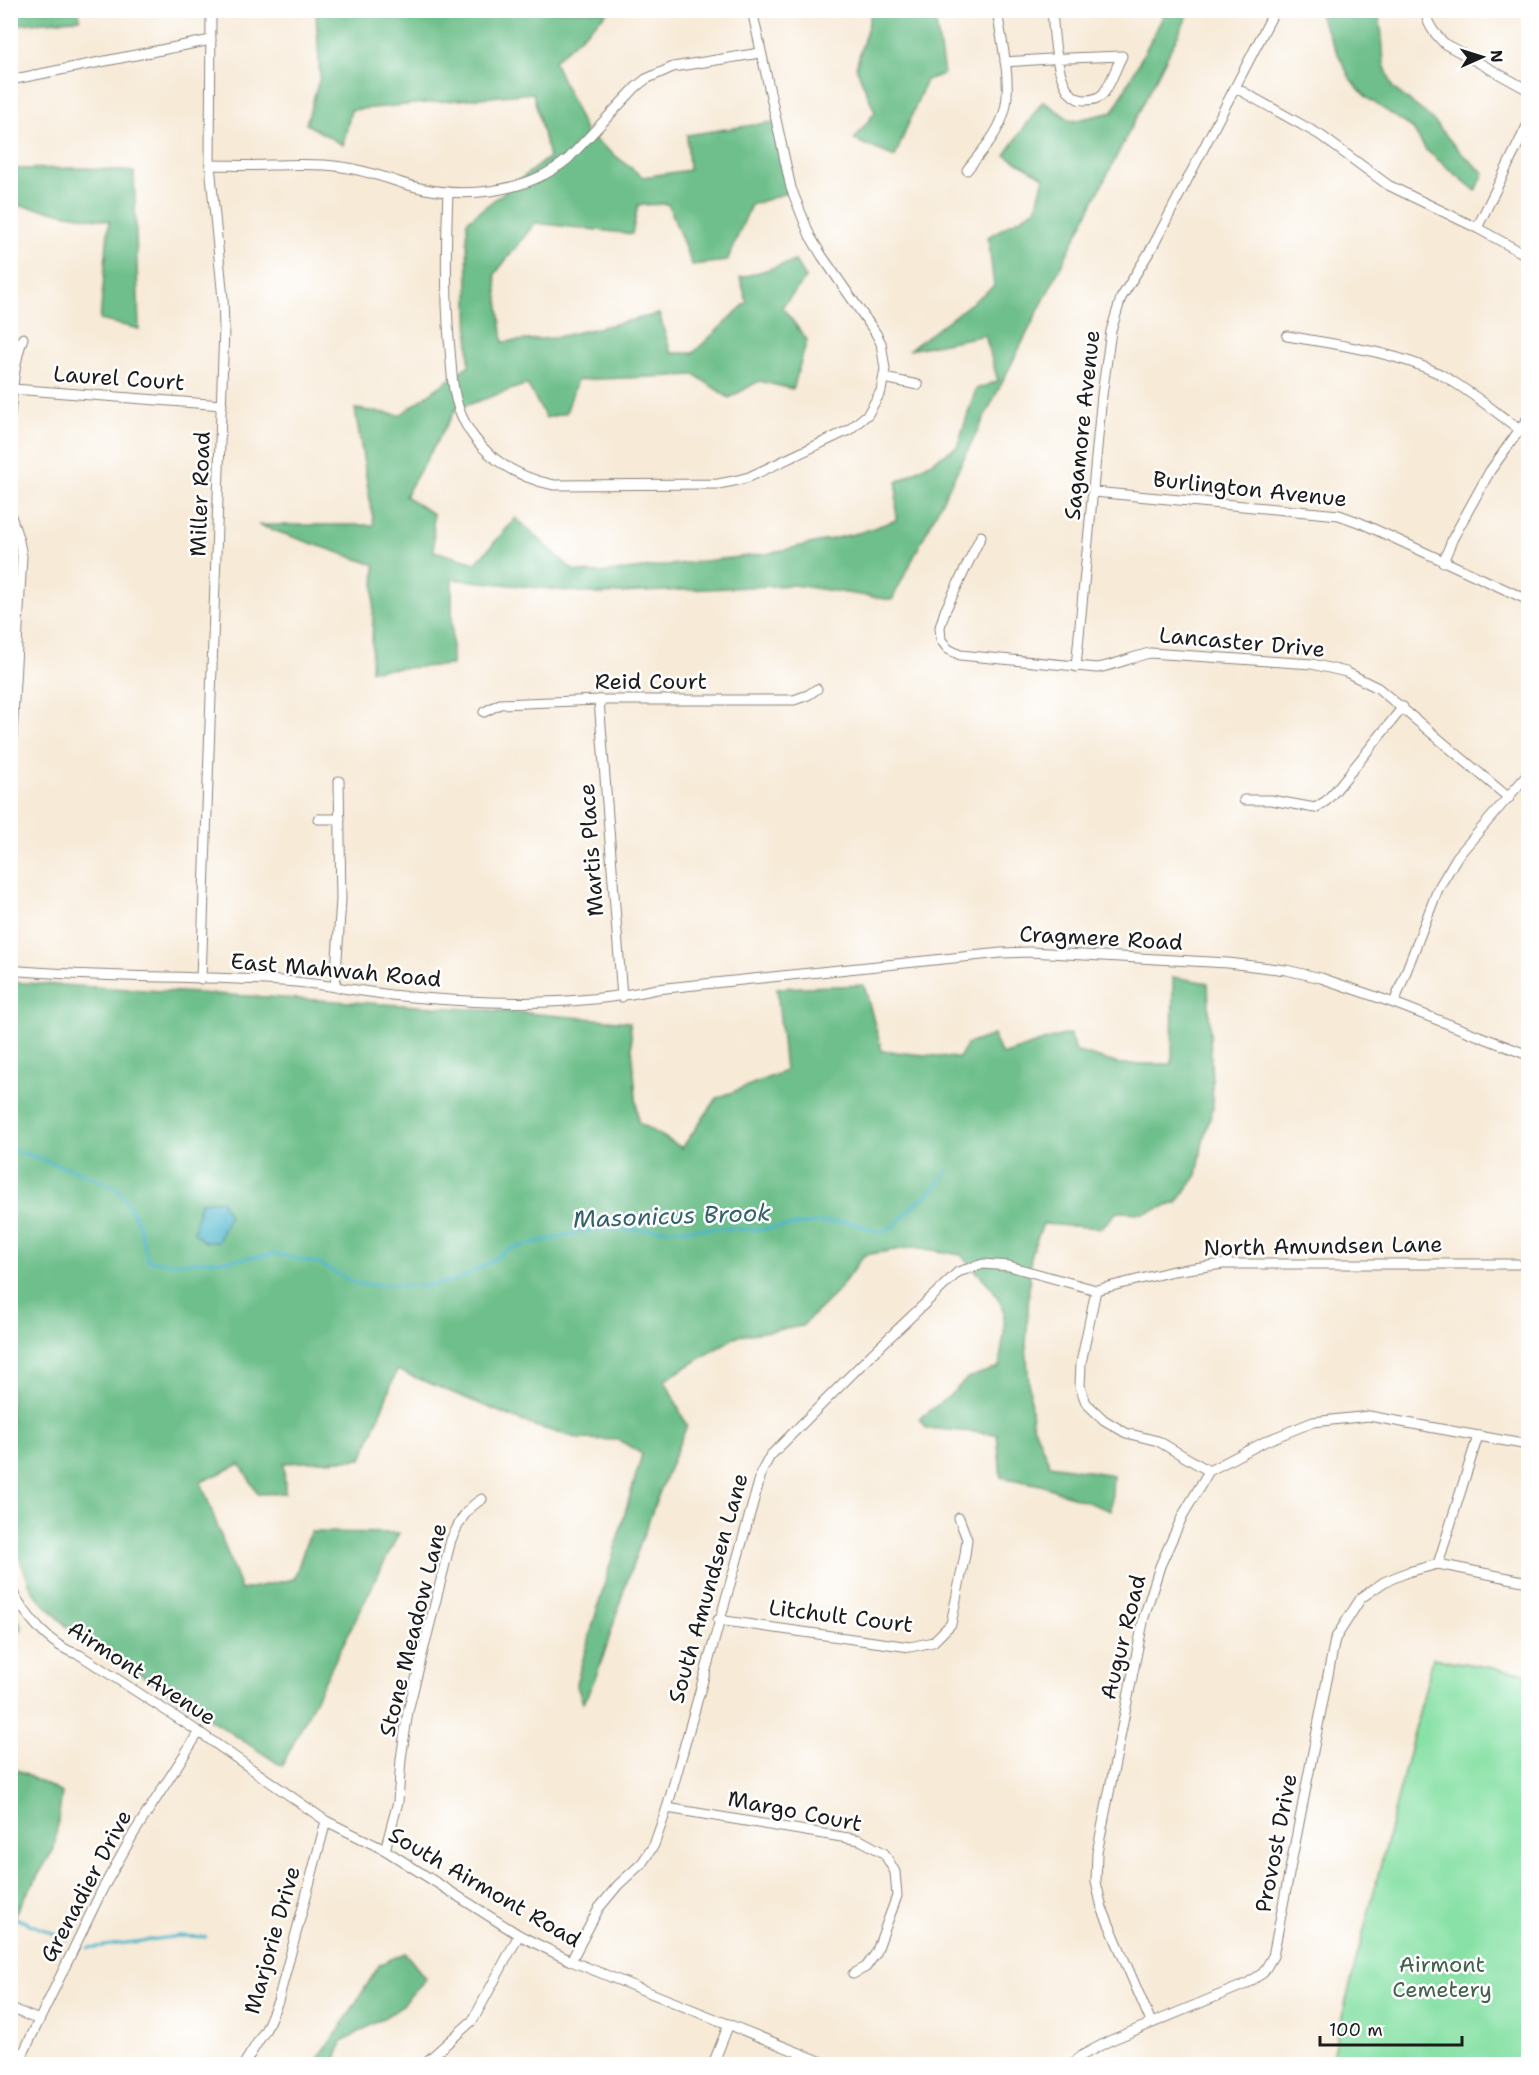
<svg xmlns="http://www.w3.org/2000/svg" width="1539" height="2075" font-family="'Shantell Sans',sans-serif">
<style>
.green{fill:#88e1a6;stroke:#527e61;stroke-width:1.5}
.forest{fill:#6ebf8b;stroke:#456e54;stroke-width:1.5}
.water{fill:#4eb6cc;stroke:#356974;stroke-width:1.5}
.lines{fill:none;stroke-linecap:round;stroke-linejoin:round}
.stream{stroke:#4eb6cc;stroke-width:3}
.minor-casing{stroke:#8a837a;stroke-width:11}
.minor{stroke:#fff;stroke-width:9}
.labels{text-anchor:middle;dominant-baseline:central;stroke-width:5;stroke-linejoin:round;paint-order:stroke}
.street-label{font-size:22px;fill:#1c1c1c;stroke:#fff}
.park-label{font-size:22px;fill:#42614c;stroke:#fff}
.water-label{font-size:24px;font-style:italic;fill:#32616b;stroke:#fff}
</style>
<rect width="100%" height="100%" fill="#fff"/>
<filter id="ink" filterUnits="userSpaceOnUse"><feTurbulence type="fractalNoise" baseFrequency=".0167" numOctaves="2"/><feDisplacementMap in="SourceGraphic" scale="12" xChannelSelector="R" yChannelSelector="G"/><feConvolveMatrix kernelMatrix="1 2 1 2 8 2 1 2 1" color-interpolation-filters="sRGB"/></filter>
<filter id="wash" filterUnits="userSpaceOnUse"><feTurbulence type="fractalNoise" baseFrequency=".008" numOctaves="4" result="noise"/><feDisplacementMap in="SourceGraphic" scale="24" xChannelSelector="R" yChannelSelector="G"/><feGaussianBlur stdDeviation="1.35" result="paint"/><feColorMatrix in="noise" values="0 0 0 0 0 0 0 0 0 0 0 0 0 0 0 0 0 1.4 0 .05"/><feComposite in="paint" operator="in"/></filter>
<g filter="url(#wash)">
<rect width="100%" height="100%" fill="#f7ead7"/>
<path class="green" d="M1433 1658 1528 1674V2064H1360L1331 2060Z"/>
<g class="forest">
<path d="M11 10 79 11 80 19 11 25Z"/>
<path d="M352 10 609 11 554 61 586 133 643 177 689 170 687 135 773 122 792 191 751 205 727 261 692 265 668 204 638 205 632 234 535 223 495 274 503 342 553 338 659 314 671 353H693L747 302 740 278 795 261 806 278 782 307 807 340 793 389 759 381 729 398 695 375 577 380 566 413 546 418 527 384 456 409 405 496 433 514 434 551 476 563 516 518 574 571 599 573 766 554 862 532 896 520 897 482 957 447 976 389 998 381 985 335 909 350 994 286 988 237 1036 209 1044 177 1005 155 1043 101 1072 121 1113 112 1166 11H1190L892 600 794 585 600 594 452 579V665L371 670 375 565 258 525H374L355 409 400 415 469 365 467 221 549 157 533 93 351 110 343 145 306 124 320 77 316 13Z"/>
<path d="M870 11H934L944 74 926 80 895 157 854 140 875 112 856 67 871 15Z"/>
<path d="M1317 11H1378L1382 35 1384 64 1393 88 1430 117 1461 153 1484 173 1476 191 1426 150 1412 128 1367 98 1351 80Z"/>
<path d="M87 168 134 172 139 329 100 320 109 221 11 204V169Z"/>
<path d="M1173 977 1208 983 1213 1108 1203 1141 1197 1175 1177 1203 1144 1213 1117 1212 1101 1228 1043 1224 1031 1254 1026 1345 1032 1422 1050 1465 1113 1475 1111 1511 1041 1485 1001 1477 997 1434 926 1428 919 1419 949 1396 968 1378 999 1367 1004 1334V1310L992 1288 961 1255 914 1247 864 1255 836 1293 802 1326 737 1336 665 1380 687 1426C663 1480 643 1535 624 1590 611 1629 603 1667 583 1703L576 1683 642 1454 619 1440 580 1439 534 1426 397 1370 362 1459 284 1463 285 1493 258 1494 240 1464 201 1482 241 1590 294 1579 310 1532 399 1533 282 1766 66 1626 33 1592 11 1538 10 982 503 1011 630 1022 638 1122 682 1148 717 1098 785 1071 777 988 864 985 882 1051 959 1058 967 1044 993 1035 1002 1055C1025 1048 1047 1038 1070 1034L1075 1051 1119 1064H1172Z"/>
<path d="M11 1603 22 1628 11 1644Z"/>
<path d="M11 1767 62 1793 54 1849 11 1920Z"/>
<path d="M405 1953 426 1979 397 2010 342 2042 335 2064H314L338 2031 380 1964Z"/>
</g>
<path class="water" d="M221 1200 229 1216 218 1242H205L194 1233 200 1202Z"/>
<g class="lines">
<g class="stream">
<path d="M10 1149 77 1171 119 1190 138 1222 148 1260 170 1263 233 1260 276 1254 319 1264 357 1284 427 1286 457 1280 489 1263 509 1249 585 1231 724 1228 757 1230 813 1223 850 1222 878 1232 895 1226 916 1203 935 1188 948 1170"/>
<path d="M10 1916 67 1939"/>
<path d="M88 1948 180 1936 206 1937"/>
</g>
</g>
</g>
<g filter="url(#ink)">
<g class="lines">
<defs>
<g id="minor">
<path d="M1426 10C1426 24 1435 34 1445 44L1528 90"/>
<path d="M1005 62C1044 59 1083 57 1122 56 1116 67 1111 84 1103 94 1098 99 1093 100 1086 100 1055 102 1054 32 1052 10"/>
<path d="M10 80 211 40"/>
<path d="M1236 88 1320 135 1388 185 1477 228 1528 256"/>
<path d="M210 165C230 165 249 166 269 165 294 165 317 163 342 167 365 170 386 178 408 185 461 200 525 194 568 159L636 87 646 79 673 67 760 53"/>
<path d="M967 170C980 153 996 137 1003 116 1014 88 1001 40 997 10"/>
<path d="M448 192C446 241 445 290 449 339 451 356 451 373 454 390 463 442 504 475 554 485L718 484 734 481 749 477 849 430 868 414 881 391 885 369 881 343 875 332 822 256 810 236 791 188 752 10"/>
<path d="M1477 228 1528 124"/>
<path d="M1287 336C1338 345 1393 351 1440 374 1468 389 1494 411 1520 430"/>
<path d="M884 378 918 385"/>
<path d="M13 389 222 405"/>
<path d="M10 414C13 388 14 362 23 338"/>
<path d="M1094 492 1339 515 1361 523 1528 600"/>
<path d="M10 513 19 541 22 556 10 772"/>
<path d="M981 536 945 611 940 627 941 640 948 649 960 655 1097 668C1116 665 1132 657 1150 653L1312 664 1346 672 1378 688 1509 798"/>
<path d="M1443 562 1453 538 1490 471 1528 418"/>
<path d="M1076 667 1102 395 1111 331 1121 298 1153 246 1275 10"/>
<path d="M599 700 622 997"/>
<path d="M484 712 500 704 599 700H794L808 695 817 689"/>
<path d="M1244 800H1271L1315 808 1326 801 1336 790 1403 707"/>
<path d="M318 819H340"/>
<path d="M10 970C106 979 201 975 296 982 328 985 359 991 391 995 480 1004 569 1008 657 989L1001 953 1030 952 1228 963 1286 970 1321 978 1394 1003 1528 1055"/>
<path d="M201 979 224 328 223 299 210 165 211 10"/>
<path d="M335 987 341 900 339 781"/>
<path d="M1394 1003 1438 889 1457 857 1528 774"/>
<path d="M1096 1290 1081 1363 1080 1386 1086 1403 1104 1420 1126 1433 1158 1441 1209 1471"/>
<path d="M1438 1564 1478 1436"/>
<path d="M10 1588C26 1615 48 1646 80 1655L199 1732 326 1821 385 1850 519 1935 571 1961 827 2064"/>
<path d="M718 1620 910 1647 933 1642 951 1624 965 1555 967 1539 959 1518"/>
<path d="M667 1808 860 1840 884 1853 895 1872 897 1896 876 1953 866 1967 853 1974"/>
<path d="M385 1850 398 1802 401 1759 408 1711 451 1540C459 1523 465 1509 482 1499"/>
<path d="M571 1961 599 1908 618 1885 642 1863 654 1845 667 1808 762 1471 770 1456 873 1353 958 1272 983 1264 1009 1266 1096 1290 1173 1271 1223 1264H1517"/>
<path d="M10 2008 39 2020"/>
<path d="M1151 2022 1102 1908 1096 1882 1097 1853 1144 1617 1160 1566 1183 1515 1209 1471 1266 1441 1313 1422 1369 1416 1528 1445"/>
<path d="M18 2064 102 1890 134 1833 199 1732"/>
<path d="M244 2064 266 2029 278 2001 326 1821"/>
<path d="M424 2064 473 2020 519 1935"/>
<path d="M713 2064 729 2024"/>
<path d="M1072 2064 1081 2056 1109 2041 1246 1984 1263 1973 1273 1956 1335 1639 1361 1598 1384 1582 1408 1572 1438 1564 1528 1582"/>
</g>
</defs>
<use href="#minor" class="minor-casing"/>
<use href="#minor" class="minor"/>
</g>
</g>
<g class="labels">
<g class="street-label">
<text transform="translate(119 378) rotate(4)">Laurel Court</text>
<text transform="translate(1082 425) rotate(-84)">Sagamore Avenue</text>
<text transform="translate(1250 489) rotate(6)">Burlington Avenue</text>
<text transform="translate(200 494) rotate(-88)">Miller Road</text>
<text transform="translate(1242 642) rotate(5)">Lancaster Drive</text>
<text x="651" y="681">Reid Court</text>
<text transform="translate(591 850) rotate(-94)">Martis Place</text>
<text transform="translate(1101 938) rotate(3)">Cragmere Road</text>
<text transform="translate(336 970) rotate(5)">East Mahwah Road</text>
<text transform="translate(1323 1246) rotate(-1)">North Amundsen Lane</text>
<text transform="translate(708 1588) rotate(-74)">South Amundsen Lane</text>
<text transform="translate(841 1616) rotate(7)">Litchult Court</text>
<text transform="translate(413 1630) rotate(-76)">Stone Meadow Lane</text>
<text transform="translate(1123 1637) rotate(-76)">Augur Road</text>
<text transform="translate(142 1673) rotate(33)">Airmont Avenue</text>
<text transform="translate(795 1811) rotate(11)">Margo Court</text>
<text transform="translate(1276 1843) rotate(-79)">Provost Drive</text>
<text transform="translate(86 1886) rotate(-62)">Grenadier Drive</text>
<text transform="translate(485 1887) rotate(30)">South Airmont Road</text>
<text transform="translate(272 1940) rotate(-74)">Marjorie Drive</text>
</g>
<g class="park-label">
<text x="1442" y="1964">Airmont<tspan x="1442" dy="25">Cemetery</tspan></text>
</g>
<g class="water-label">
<text transform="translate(672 1216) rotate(-2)">Masonicus Brook</text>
</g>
</g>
<rect width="1539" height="2075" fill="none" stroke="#fff" stroke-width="36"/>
<g transform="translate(1482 57) rotate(87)" stroke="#ffffff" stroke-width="4.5" paint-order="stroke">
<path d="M0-4.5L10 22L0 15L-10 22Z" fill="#1c1c1c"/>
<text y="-9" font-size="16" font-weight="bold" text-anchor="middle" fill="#1c1c1c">N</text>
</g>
<path d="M1320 2036v9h142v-9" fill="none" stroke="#1c1c1c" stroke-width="3"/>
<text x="1329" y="2036" font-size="18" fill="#1c1c1c" stroke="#ffffff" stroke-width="4.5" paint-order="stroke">100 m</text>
</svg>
